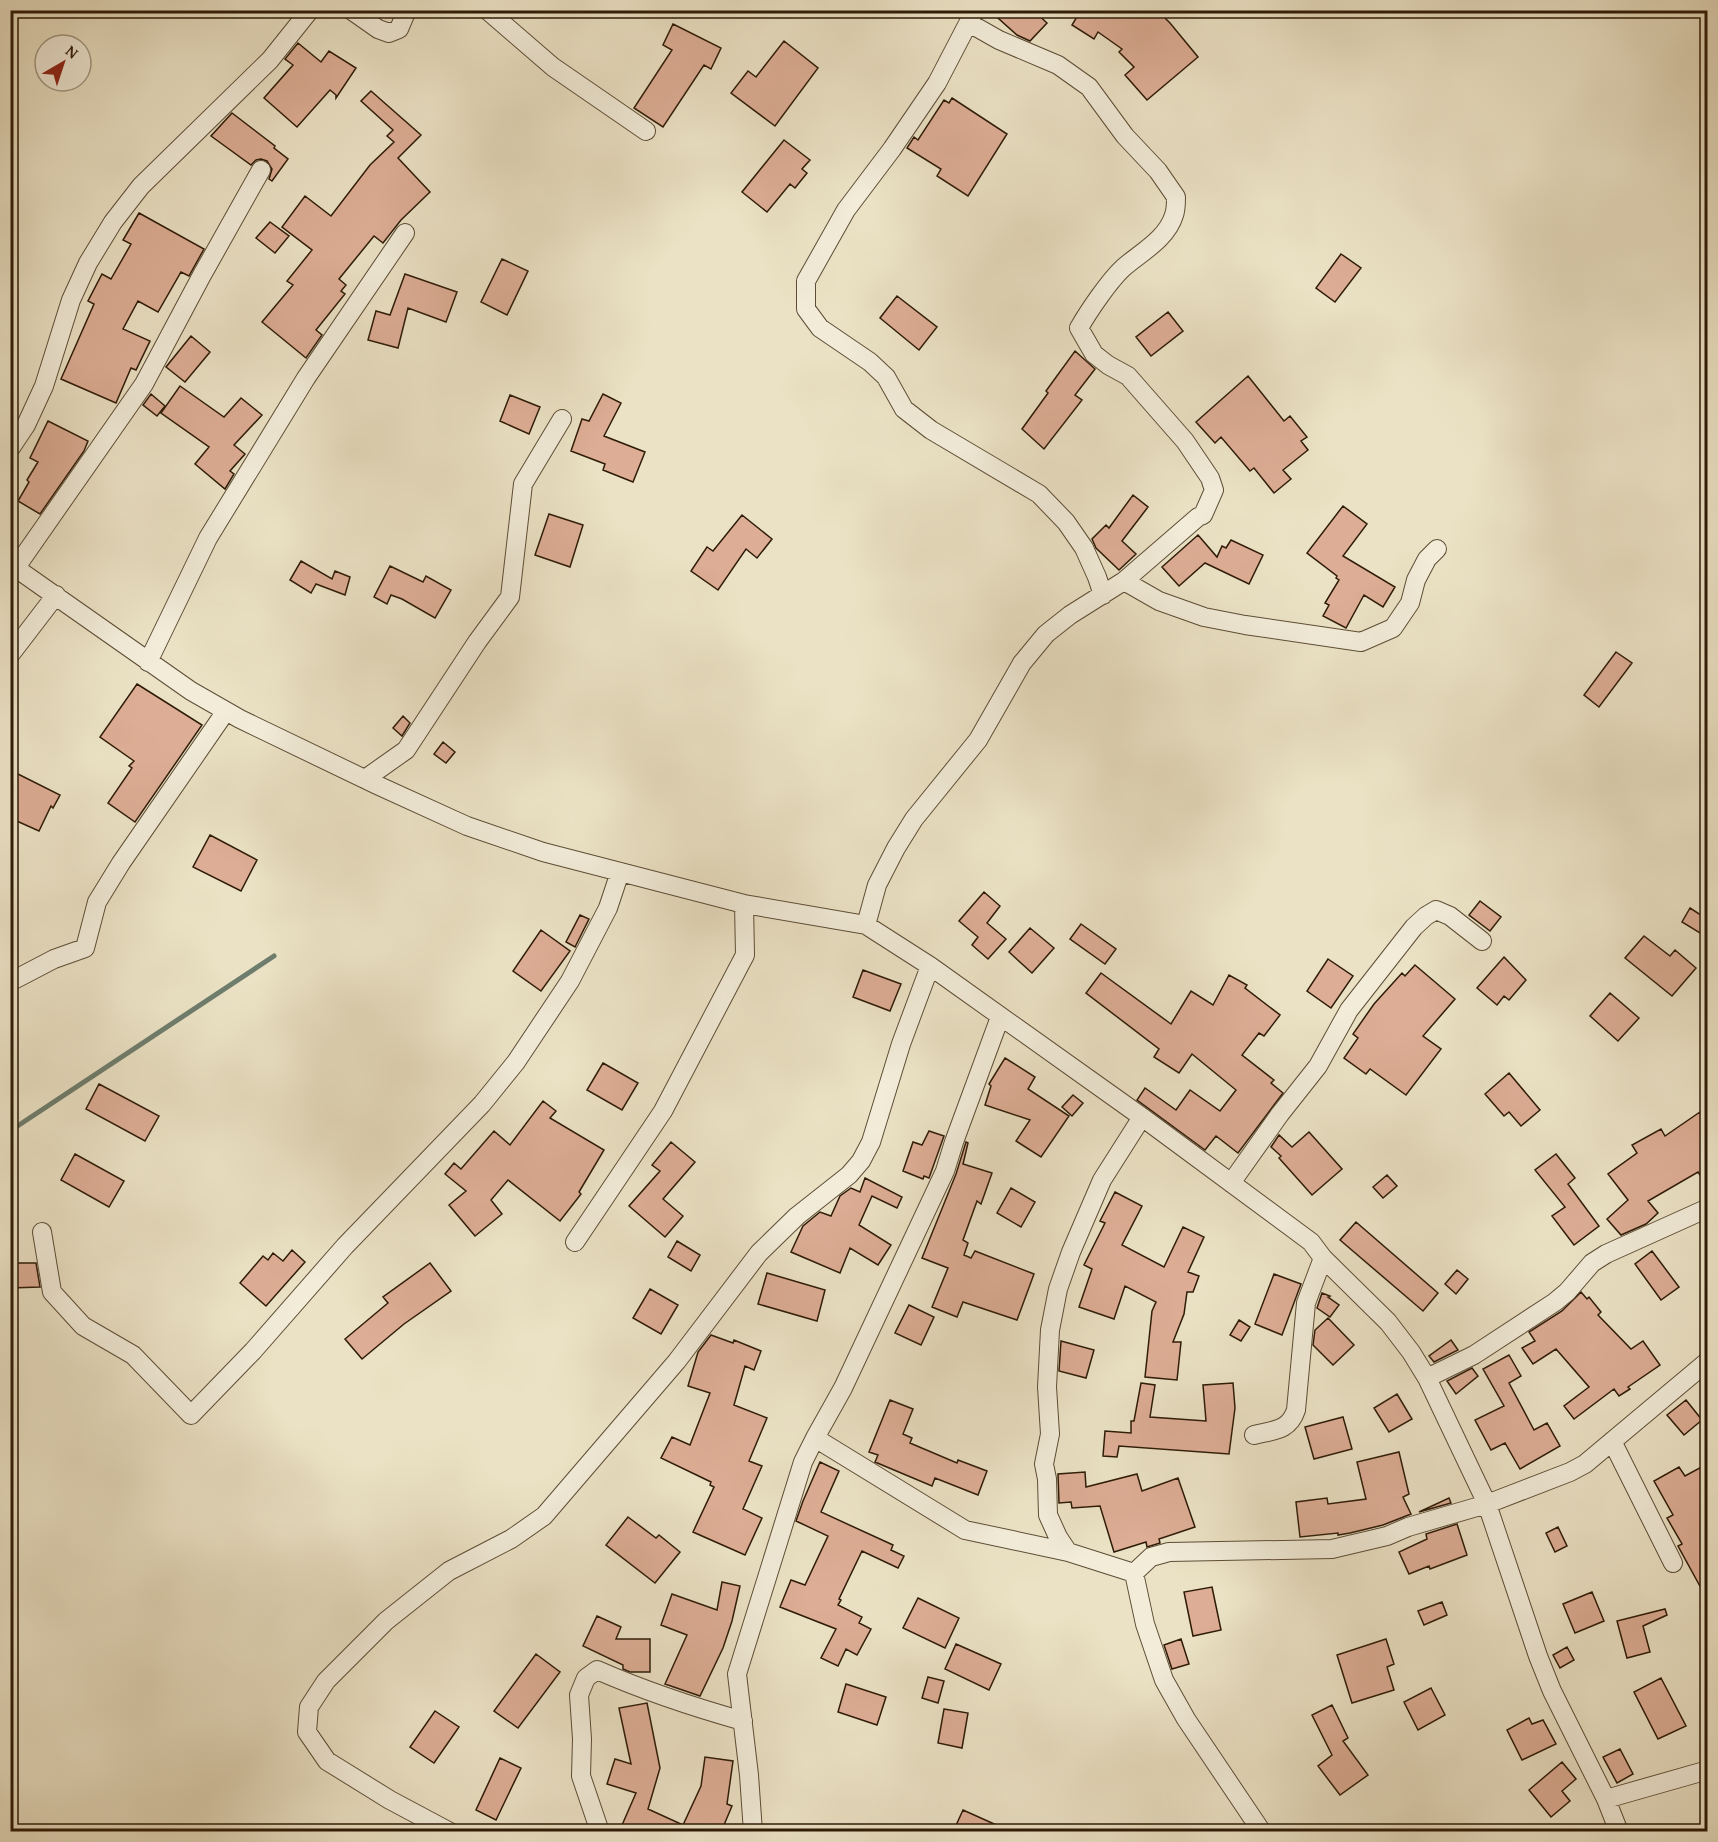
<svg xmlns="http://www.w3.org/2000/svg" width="1718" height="1842" viewBox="0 0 1718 1842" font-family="'Gentium Book Plus',serif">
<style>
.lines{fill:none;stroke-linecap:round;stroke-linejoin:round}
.stream{stroke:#6e7d6d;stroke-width:5}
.building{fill:#ddad95;stroke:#2e1b07;stroke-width:1.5}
.minor-casing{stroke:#5d4d36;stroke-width:20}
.minor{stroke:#f2ecd9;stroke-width:18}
</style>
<rect width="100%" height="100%" fill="#ebe2c5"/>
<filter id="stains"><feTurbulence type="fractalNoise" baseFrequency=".00333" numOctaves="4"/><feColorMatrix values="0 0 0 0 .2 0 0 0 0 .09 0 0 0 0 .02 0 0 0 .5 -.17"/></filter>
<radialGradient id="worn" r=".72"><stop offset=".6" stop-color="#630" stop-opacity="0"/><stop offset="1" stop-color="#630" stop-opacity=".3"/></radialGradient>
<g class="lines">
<path class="stream" d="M10,1131l264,-175"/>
</g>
<path class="building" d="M989,10h44l14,13 -17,18 -13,-6z
M1081,10h76l13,13 28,34 -51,43 -22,-25 9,-8 -15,-15 3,-3 -24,-17 -4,7 -22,-14z
M673,24l48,24 -10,21 -7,-4 -41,62 -29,-19 38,-58 -9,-5z
M784,41l34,27 -43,58 -44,-33 17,-22 8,6z
M298,43l23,19 8,-11 27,17 -20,30v-3l-6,-5 -33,37 -33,-29 29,-33 -8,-6z
M371,91l50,44 -23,23 32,34 -29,28 -18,23 -9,-7 -35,43 7,6 -5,6 4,3 -29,36 6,5 -16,23 -44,-36 31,-37 -6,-4 25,-31 -30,-23 23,-31 26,20 39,-51 24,-23 -7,-6 6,-6 -32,-29z
M952,98l55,36 -39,62 -31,-20 4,-7 -34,-21 7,-11 4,3 26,-40 5,3z
M232,113l43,33 -1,2 14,11 -16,22 -3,-2 3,-10 -5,-8 -6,-2 -5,1 -5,5 -40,-29z
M784,140l26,20 -8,9 5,4 -12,15 -5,-4 -23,28 -25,-20z
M139,213l65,36 -15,27 -8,-4 -23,40 -20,-11 -15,28 27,12 -14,29 -5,-2 -15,35 -55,-24 33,-75 -6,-3 14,-27 9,5 20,-35 -8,-4z
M270,222l19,14 -14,17 -19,-15z
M1341,254l20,14 -26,34 -19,-14z
M502,259l26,12 -21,44 -26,-13z
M405,274l52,18 -11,30 -38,-14 -10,40 -30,-8 8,-29 14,4z
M897,296l40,31 -18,23 -39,-32z
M1168,312l15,19 -32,25 -15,-19z
M191,336l19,16 -25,30 -19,-15z
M1075,351l20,18 -20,26 7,5 -38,49 -22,-20 26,-36 -2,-2z
M1248,376l36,45 6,-5 17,21 -6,4 7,9 -25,20 8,9 -17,14 -20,-25 -4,3 -29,-34 -6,6 -19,-21z
M180,386l44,31 17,-19 21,17 -28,30 11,9 -15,17 4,3 -9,15 -30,-25 14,-17 -48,-34z
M151,394l14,12 -8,10 -14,-11z
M603,394l18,9 -17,33 41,16 -12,30 -30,-12 2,-6 -34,-13 11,-32 7,2z
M510,395l30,12 -11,27 -29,-13z
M48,421l40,20 -4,10 -44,63 -22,-13 11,-19 -2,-2 11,-18 -8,-4z
M1133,495l15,12 -26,34 14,13 -17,16 -23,-22 -4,-9 14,-14 3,3z
M1343,506l24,18 -24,32 52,31 -12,20 -19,-12 -18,33 -23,-12 6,-11 -4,-2 14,-23 -3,-2 1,-2 -30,-23z
M549,514l34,11 -13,42 -35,-12z
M742,515l30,24 -15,19 -11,-9 -28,41 -27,-19 16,-24 6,4z
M1198,535l19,22 5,-11 4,2 5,-8 32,15 -14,29 -44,-21 -26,23 -17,-19z
M301,561l31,18 3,-8 15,6 -5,18 -29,-11 -5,9 -21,-13z
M390,566l33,16 3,-6 25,14 -16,28 -33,-19 -11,-4 -4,9 -13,-7z
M1616,652l16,11 -33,44 -15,-12z
M137,684l65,41 -67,97 -27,-19 24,-35 -3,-2 5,-5 -34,-24z
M403,716l7,7 -8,13 -9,-8z
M443,742l12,10 -9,11 -12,-9z
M10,770l50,25 -7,13 -2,-2 -12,25 -29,-13z
M210,835l47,25 -16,31 -48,-24z
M984,892l16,14 -13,17 19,16 -18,20 -16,-14 6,-8 -19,-16z
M1480,901l21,16 -11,14 -21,-16z
M1690,908l17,11 -7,14 -18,-11z
M580,915l9,4 -14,28 -9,-5z
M1081,924l35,25 -11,15 -35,-25z
M1030,928l24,20 -22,25 -23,-21z
M541,930l29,21 -29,40 -28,-20z
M1644,936l26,20 5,-6 21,18 -24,28 -47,-38z
M1504,957l22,23 -17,20 -5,-4 -7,9 -20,-17z
M1328,959l25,17 -22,32 -24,-17z
M1415,965l40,34 -32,37 18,13 -35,46 -36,-26 -4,5 -22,-16 14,-20 -5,-4 21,-30 28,-31 3,3z
M863,970l38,14 -11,27 -37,-14z
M1101,973l70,51 20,-33 22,14 16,-30 18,10 -2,3 35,27 -16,21 -5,-3 -17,22 32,25 -3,3 12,10 -45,60 -22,-17 -11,14 -68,-50 8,-12 31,22 14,-20 30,21 16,-21 -44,-36 -13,19 -25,-16 5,-8 -73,-56z
M1610,993l29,25 -21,23 -28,-25z
M1005,1058l30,19 -7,12 41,27 -28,41 -25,-16 14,-21 -45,-15 6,-19 -2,-2z
M603,1063l35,20 -16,27 -35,-20z
M1509,1073l31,37 -19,16 -12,-14 -5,4 -19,-22z
M99,1084l60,32 -14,25 -59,-32z
M1073,1095l10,8 -11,13 -10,-9z
M543,1101l13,10 -6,7 54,32 -25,42 2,2 -21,27 -52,-41 -17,20 11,14 -27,22 -26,-31 17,-14 -21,-17 9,-11 7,6 33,-38 16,14z
M1700,1112l7,11v62l-9,-13 -50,29 10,12 -12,11 -25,11 -14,-16 21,-19 -20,-26 29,-21 -5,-8 29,-16 4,7z
M929,1131l15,5 -15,42 -5,-2 -1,3 -20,-8 10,-29 9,3z
M1309,1132l33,37 -30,26 -33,-37 2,-2 -10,-9 8,-12 13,12z
M671,1142l24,20 -32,37 20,17 -18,21 -36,-31 31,-35 -8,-6z
M966,1142l2,1 -5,21 29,9 -11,31 -4,-3 -14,39 5,3 -4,12 7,3 4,-7 59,23 -17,46 -54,-18 -6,15 -25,-10 16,-39 -26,-10 34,-84z
M75,1154l49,27 -15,26 -48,-27z
M1556,1154l19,24 -7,6 31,42 -25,19 -22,-29 13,-9 -30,-37z
M1387,1175l10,11 -14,12 -10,-11z
M865,1178l37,19 -5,11 -25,-12 -13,29 32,20 -13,20 -28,-17 -10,25 -49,-21 12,-26 17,-14 11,4 9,-20 11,-8 9,4z
M1011,1188l24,14 -14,25 -24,-14z
M1115,1192l27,14 -20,39 42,22 19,-40 21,10 -16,35 11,4 -6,16h-6l-3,22 -11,28h8l-4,38 -32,-3 7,-66 4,-9 -31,-16 -11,33 -35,-12 13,-38 -8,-4 21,-42 -5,-2z
M1356,1222l82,71 -15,18 -83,-71z
M677,1241l23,14 -9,16 -23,-14z
M292,1250l13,12 -39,44 -26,-23 23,-27 5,4 5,-7 10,8z
M1652,1251l27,36 -18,13 -26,-36z
M10,1263h26l4,24 -30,1z
M430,1263l21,28 -47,33 -42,35 -17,-20 43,-36 -5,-6z
M1457,1270l11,9 -12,15 -11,-10z
M767,1273l58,17 -8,31 -59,-17z
M1274,1274l27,10 -19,51 -27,-11z
M650,1289l28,16 -17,29 -28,-16z
M1581,1292l6,7 2,-2 12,15 -3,3 33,34 12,-8 17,24 -32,22 2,2 -11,7 -5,-7 -40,30 -10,-13 25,-19 -33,-38 -23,15 -11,-16 13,-7 -6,-9 33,-21z
M1322,1293l8,3 -2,1 11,8 -9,12 -13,-9z
M909,1305l25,12 -13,28 -26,-12z
M1328,1318l26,27 -21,20 -20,-20 2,-15z
M1239,1320l11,7 -9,14 -11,-6z
M711,1335l22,8 1,-3 27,11 -7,19 -9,-4 -11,39 33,13 -18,43 13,5 -19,43 19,9 -17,37 -52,-23 21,-45 -4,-2 1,-3 -50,-24 11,-21 18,8 20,-52 -22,-7 10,-34z
M1451,1340l7,10 -24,12 -5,-6z
M1061,1341l33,9 -8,28 -27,-7z
M1509,1355l12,21 -12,7 25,47 13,-7 13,23 -40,23 -15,-26 -14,7 -16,-30 29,-14 -21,-37z
M1472,1368l6,8 -22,18 -9,-13z
M1141,1383l14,2 -5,32 56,4 -3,-36 30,-2 2,25 -6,46 -110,-8 -2,11 -14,-1 2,-25 26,2v-12h3z
M1397,1394l15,25 -23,13 -15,-24z
M890,1400l23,9 -10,25 9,4 -2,5 47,20 1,-3 29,11 -9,24 -43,-17 -3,8 -57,-24 3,-7 -9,-3z
M1686,1400l16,20 -18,15 -17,-20z
M1343,1417l9,32 -38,10 -9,-32z
M1399,1452l10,42 -6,3 8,17 -28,11 -33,8 -12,2v-2l-38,4 -4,-35 31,-4 1,6 38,-5 -9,-37z
M820,1462l19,9 -18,41 72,33 -2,5 13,6 -6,12 -36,-17 -23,48 2,1 -3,5 24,12 -3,6 12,6 -14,26 -11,-6 -8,17 -17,-8 15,-29 -56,-22 11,-27 14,5 23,-49 -32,-15 7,-20z
M1707,1464v135l-29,-53 4,-2 -15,-26 6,-3 -19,-34 25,-14 6,9z
M1085,1472l1,15 51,-13 5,17 36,-13 17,49 -36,12 1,4 -13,4 -1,-5 -32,10 -14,-46 -28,2 -1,-6 -12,1 -1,-29z
M1449,1498l2,5 -32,9z
M628,1517l28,21 3,-3 21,17 -25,31 -49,-38z
M1457,1524l10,31 -37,14 -1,-3 -20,8 -10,-22 28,-13 -1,-5z
M1558,1527l9,19 -12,6 -9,-19z
M722,1582l18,4 -8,35 -9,27 -23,48 -35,-12 22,-49 -26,-10 11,-31 45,16z
M1212,1587l9,43 -28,6 -9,-44z
M1592,1592l12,29 -29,12 -12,-29z
M918,1598l41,20 -14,30 -42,-20z
M1442,1602l5,13 -23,10 -6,-14z
M1665,1609l2,6 -24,11 7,26 -23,6 -10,-37z
M597,1616l24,11 -5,12h34v33h-20l-7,-3v-4l-40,-19z
M1181,1639l8,25 -17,5 -8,-24z
M1386,1639l8,25 -7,3 7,23 -42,13 -15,-48z
M956,1644l45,20 -12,26 -44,-21z
M1567,1647l7,13 -14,8 -7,-13z
M536,1654l24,18 -42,56 -24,-17z
M928,1677l16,4 -6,22 -16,-5z
M1661,1678l25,48 -28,13 -24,-47z
M846,1684l40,13 -9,28 -39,-13z
M1431,1688l14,27 -27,15 -14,-28z
M647,1703l13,65 -12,41 35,16 18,-39 4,-29 28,4 -6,43 5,2 -11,26h-102l17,-39 -29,-9 8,-25 16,5 -12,-56z
M1332,1705l16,33 -5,3 25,34 -28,20 -22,-29 14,-11 -20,-40z
M944,1709l24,4 -6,35 -24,-5z
M435,1711l24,16 -25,36 -24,-16z
M1529,1718l3,6 11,-4 13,24 -34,16 -15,-30z
M1620,1749l13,25 -16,9 -14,-26z
M500,1758l21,10 -25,52 -20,-10z
M1562,1762l14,17 -14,12 8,10 -19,16 -22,-27z
M963,1810l49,22h-59z"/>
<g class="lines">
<g class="minor-casing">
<path id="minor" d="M351,10l27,19 11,4 10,-4 8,-19
M487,10l66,57 93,64
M975,10l-38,73 -45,66 -46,61 -40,71v28l14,19 50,34 16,15 18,32 27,21 108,64 27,28 18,26 13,29 6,18
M10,449l16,-24 18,-39 27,-86 17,-37 25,-41 28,-36 129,-126 40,-50
M10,564l181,127 49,28 137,66 90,41 76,26 201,52 122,21 64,41 212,151 169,125 12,16 65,64 23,30 16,26 60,126 51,152 14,35 54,108 13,33
M14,567l5,-4 125,-179 58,-109 59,-105
M1124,581l35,20 45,16 41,8 116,17 32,-14 17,-25 6,-23 11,-21 10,-10
M10,655l46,-60
M148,662l60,-124 98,-160 99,-145
M365,779l41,-29 71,-108 33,-45 13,-113 39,-65
M866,925l11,-40 19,-37 18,-29 64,-79 44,-77 24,-29 24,-19 54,-34 74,-64 5,-2 11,-25 -4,-12 -25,-37 -57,-65 -20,-11 -14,-11 -15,-26c9,-16 30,-47 44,-60 17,-15 44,-29 51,-53 2,-5 2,-12 2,-18l-18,-26 -33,-35 -36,-49 -31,-22 -59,-25 -30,-17
M10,982l44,-23 31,-11 12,-46 24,-39 105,-152
M1231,1183l49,-69 38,-48 31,-56 65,-83 12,-11 10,-6 14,6 32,25
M42,1232l10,60 31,34 50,29 58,60 62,-64 92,-105 137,-142 34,-42 54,-81 38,-73 12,-36
M575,1242l88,-131 82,-156 -1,-51
M1427,1378l47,-23 81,-53 12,-10 25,-29 14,-9 102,-46
M1254,1435c20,-5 35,-4 42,-25l10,-107 17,-45
M815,1438l150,92 103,22
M1612,1441l61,122
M1134,1573l17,-16 18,-5 163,-3 55,-13 21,-9 79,-23 83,-32 15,-8 123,-103
M1134,1573l-66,-21 -10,-15 -10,-22 -1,-36 -3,-15 6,-30 -3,-47 3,-57 8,-41 13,-37 31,-72 40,-63
M1134,1573l11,51 19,56 22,39 76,113
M1606,1799l102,-29
M450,1832l-60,-32 -63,-39 -20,-29 2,-25 17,-26 60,-60 63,-50 62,-32 33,-23 133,-155 82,-108 38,-37 52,-41 12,-14 10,-19 30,-98 29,-78
M600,1832l-19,-56 1,-37 -3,-44 7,-17 11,-8c48,21 96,37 146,51
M753,1832l-4,-57 -12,-101 66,-212 12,-24 28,-50 102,-217 9,-29 46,-125"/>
</g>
<use href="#minor" class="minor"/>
</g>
<rect width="1718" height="1842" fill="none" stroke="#ebe2c5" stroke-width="36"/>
<rect x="12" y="12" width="1694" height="1818" fill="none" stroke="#2e1b07" stroke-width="3"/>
<rect x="18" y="18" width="1682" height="1806" fill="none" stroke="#2e1b07" stroke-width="1.5"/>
<g transform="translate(63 63) rotate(39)"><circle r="28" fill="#f2ecd9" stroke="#a49885" stroke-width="1.5"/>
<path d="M0-4.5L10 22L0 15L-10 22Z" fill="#8f2418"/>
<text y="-9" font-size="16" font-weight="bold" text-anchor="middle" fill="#2e1b07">N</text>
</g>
<rect width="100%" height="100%" filter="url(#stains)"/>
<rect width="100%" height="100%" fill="url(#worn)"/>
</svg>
